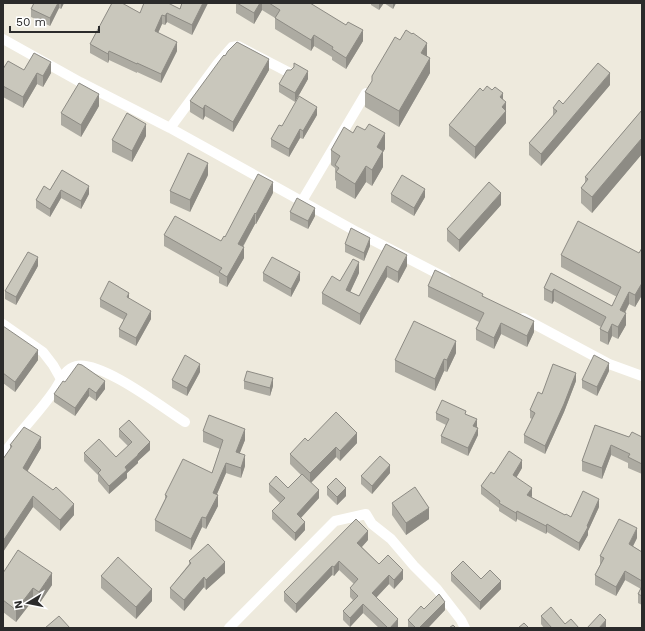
<svg xmlns="http://www.w3.org/2000/svg" width="645" height="631" viewBox="0 0 645 631" font-family="'Work Sans',sans-serif">
<style>
.lines{fill:none;stroke-linecap:round;stroke-linejoin:round}
.minor{stroke:#fff;stroke-width:10}
.wall{fill:#adaba2}
.shaded-wall{fill:#8d8b84}
.building{fill:#c9c7bc;stroke:#8d8b84}
</style>
<rect width="100%" height="100%" fill="#eeeadd"/>
<g class="lines">
<path class="minor" d="M3,39l77,43 90,46 187,104 89,46
M170,128l48,-65 14,-16 6,-1 50,26
M302,201l64,-108
M523,318l86,46 33,12
M3,324l40,28 10,13 8,14
M3,455c15,-22 36,-42 51,-64 6,-8 10,-22 22,-25 25,-6 87,42 109,56
M229,628l106,-107 31,-7 6,10 19,15 23,27 23,23 24,31 4,8"/>
</g>
<path class="wall" d="M34,3h30l-3,6 -2,-1 -9,18 -19,-9v-8z
M182,3h26l-16,32 -25,-13 -2,3 -3,-1 -4,9 19,18 -16,32 -24,-11v1l-28,-13 -1,3 -18,-10v-9l50,-31 40,-4z
M236,3h74l53,38 -17,28 -14,-9v-3l-18,-11 -3,5 -36,-22v-11l-13,-8 -8,14 -18,-11z
M371,3h13l-5,7 -8,-5z
M384,3h12l-3,6z
M225,56l44,14 -36,62 -28,-16 -2,4 -13,-8v-11z
M427,56l3,17 -31,54 -34,-20v-15z
M3,69l21,1 27,3 -8,14 -6,-3 -14,24 -20,-11z
M308,79l-13,23 -16,-10v-8z
M610,85l-69,81 -12,-11v-12l24,-27v-8z
M483,91l20,8 3,15v9l-31,36 -26,-23v-11z
M99,106l-18,31 -20,-12v-12z
M642,110v44l-50,59 -11,-10v-15l4,-5v-6z
M317,115l-14,24 -3,-1 -11,19 -18,-10v-8l11,-13z
M353,133l32,16 -2,3v15l-11,19 -6,-4 -11,17 -19,-11v-7l-1,-1v-12l-4,-3v-15z
M146,136l-14,26 -20,-10v-12z
M62,170l27,24 -8,15 -20,-11 -11,19 -14,-9v-8l14,-10z
M208,175l-18,37 -20,-9v-12z
M273,193l-17,31h-1l-12,23 1,11 -17,29 -8,-4v-6l-55,-31v-11l57,6z
M391,194l34,3 -11,19 -23,-14z
M501,205l-42,47 -12,-11v-12z
M290,212l25,4 -7,13 -18,-9z
M345,244l25,2 -6,15 -19,-9z
M386,244l21,22 -9,17 -11,-6 -27,48 -38,-21v-11l18,-12 19,-8 -9,19 9,4z
M642,248v47l-7,12 -6,-3 -4,9 1,12 -8,14 -6,-3 -4,9 -8,-4v-12l1,-2 -47,-26 -2,3 -8,-4v-12l7,-15 61,33 5,-9 -56,-30v-12l78,-2z
M38,266l-22,39 -11,-6v-8z
M263,273l37,7 -9,17 -28,-16z
M428,286l55,10 51,36 -7,15 -26,-13 -7,15 -18,-9v-11l3,-7 -51,-25z
M100,299h29l22,20 -15,27 -17,-9v-8l5,-9 -24,-13z
M3,326l35,34 -23,32 -12,-9z
M456,353l-9,19 -3,-1 -9,20 -40,-19v-12z
M609,371l-12,25 -15,-8v-8z
M200,372l-13,24 -15,-8v-8z
M244,381l29,5 -3,10 -26,-7z
M576,381l-12,31 -19,42 -21,-11v-8l8,-16 -2,-1v-8l12,-16z
M65,382l40,7 -9,12 -7,-5 -14,20 -21,-14v-8z
M436,413l30,1 11,12 1,9 -10,21 -27,-13v-7l5,-11 -10,-5z
M595,425l34,12h13v37l-14,-6v-5l-17,-8 -9,24 -20,-8v-10z
M119,429l31,21 -12,11v2l-11,10v5l-18,16 -11,-13v-6l-14,-14v-8l32,4 12,-11 -9,-9z
M203,431l42,9 -6,13 6,13 -4,12 -15,-5 -9,21 1,12 -12,23 -4,-2 -11,23 -36,-19v-11l10,-21v-4l47,-22 8,-24 -17,-7z
M308,441l49,2 -17,18 -4,-4 -25,25 8,16 -18,20 4,12 -10,11 -23,-22v-8l8,-8 -11,-11v-8l19,4 13,-13 -11,-11v-10z
M10,445l31,3 -14,23 47,44 -14,16 -27,-24 -30,45v-93l7,-10z
M522,468l-6,10 16,18 -1,2 34,17 6,2 28,-10 -11,24v4l-9,16 -32,-19 -1,2 -29,-15 -1,3 -17,-11v-3l-18,-14v-8z
M390,473l-18,21 -11,-10v-8z
M327,487l19,9 -9,9 -10,-10z
M392,503l37,16 -23,16 -14,-20z
M637,538l-4,8 9,6v63v-10l-4,-2v-9l3,-5 -16,-9 -9,16 -21,-11v-10l5,-10v-9z
M368,540l-6,7 17,17 24,15 -9,10 -5,-5 -13,14 22,30h-19l-16,-15 -13,14 -7,-7v-9l10,-11 -3,-3v-9l4,-4 -15,-14 -5,6 -2,-1 -36,38 -12,-12v-9z
M189,561l36,12 -19,17 -2,-3 -20,24 -14,-13v-10l19,-24z
M3,573l49,12 -13,19 -6,-4 -17,22 -13,-10z
M451,573l30,6 20,10 -21,21 -29,-29z
M101,576l51,25 -16,18 -35,-31z
M424,609l21,1 -17,18h-20v-8z
M541,616l24,8 14,4h-35l-3,-4z"/>
<path class="shaded-wall" d="M58,3h1v5l-9,18v-8z
M61,3h3l-3,6z
M203,3h5l-16,32v-10z
M260,3h2v7l-8,14v-11z
M379,3h5l-5,7z
M393,3h3l-3,6z
M167,13v9l-2,3v-9z
M162,15v9l-7,16v-9z
M363,30v11l-17,28v-11z
M314,35v11l-3,5v-11z
M177,42v9l-16,32v-9z
M427,43v15l-6,-5z
M109,51v9l-1,3v-9z
M430,58v15l-31,54v-16z
M269,59v11l-36,62v-10z
M51,62v11l-8,14v-11z
M308,71v8l-13,23v-9z
M37,73v11l-14,24v-11z
M610,73v12l-69,81v-12z
M503,93v12l-3,-8z
M99,94v12l-18,31v-12z
M506,102v21l-31,36v-12l27,-40z
M205,105v11l-2,4v-11z
M317,107v8l-14,24v-8z
M146,124v12l-14,26v-11z
M300,129v9l-11,19v-8z
M385,133v16l-2,3v15l-11,19v-16l5,-23z
M642,138v16l-50,59v-16z
M208,163v12l-18,37v-12z
M366,166v16l-11,17v-15z
M273,182v11l-17,31v-10z
M89,186v8l-8,15v-8z
M425,189v8l-11,19v-8z
M61,190v8l-11,19v-8z
M501,193v12l-42,47v-12z
M315,208v8l-7,13v-8z
M255,213v11l-17,31v-11z
M370,238v8l-6,15v-8z
M244,247v11l-17,29v-10z
M407,255v11l-9,17v-11z
M38,257v9l-22,39v-8z
M359,262v11l-13,28v-11z
M387,266v11l-27,48v-11z
M300,272v8l-9,17v-8z
M642,283v12l-7,12v-12z
M554,289v12l-2,3v-12z
M629,292v12l-9,18v-12z
M129,293v8l-2,-4z
M151,311v8l-15,27v-8z
M626,313v12l-8,14v-12z
M534,321v11l-7,15v-11z
M501,323v11l-7,15v-11z
M612,324v12l-4,9v-12z
M456,341v12l-9,19v-12z
M38,350v10l-23,32v-10z
M444,359v12l-9,20v-12z
M609,363v8l-12,25v-9z
M200,364v8l-13,24v-8z
M576,373v8l-12,31 -19,42v-8z
M273,378v8l-3,10v-8z
M105,381v8l-9,12v-8z
M89,388v8l-14,20v-8z
M477,419v7l-4,7v-7z
M478,428v7l-10,21v-8z
M245,429v11l-9,23v-11z
M357,433v10l-17,18v-10z
M41,437v11l-18,31v-11z
M150,442v8l-12,11v2l-11,10v5l-18,16v-8l16,-19z
M611,445v10l-9,24v-11z
M336,447v10l-26,27v-11z
M245,455v11l-4,12v-10z
M522,460v8l-9,15v-8z
M226,463v10l-13,30v-10z
M390,465v8l-18,21v-8z
M346,488v8l-9,9v-8z
M532,488v8l-5,8v-9z
M319,490v8l-22,24v-8z
M218,495v11l-12,23v-11z
M33,496v11l-30,45v-11z
M599,499v8l-11,24v4l-9,16v-8z
M74,504v11l-14,16v-11z
M429,508v11l-23,16v-12z
M517,511v8l-1,3v-9z
M202,517v10l-11,23v-11z
M305,522v8l-10,11v-8z
M547,524v8l-1,2v-8z
M637,528v10l-8,16v-10z
M368,531v9l-11,12v-9z
M339,561v9l-5,6v-9z
M225,562v11l-19,17v-10z
M332,566v9l-36,38v-9z
M403,570v9l-9,10v-9z
M625,571v9l-9,16v-9z
M52,573v12l-13,19v-12z
M389,575v9l-17,18v-9z
M204,577v10l-20,24v-11z
M501,581v8l-21,21v-8z
M33,588v12l-17,22v-12z
M152,589v12l-16,18v-12z
M445,602v8l-17,18h-9z
M363,604v9l-13,14v-9z
M398,619v9h-8z
M606,620v8h-7z"/>
<path class="building" d="M34,3h24l-8,15 -19,-9z
M112,3h10l18,10 4,-10h24l12,6 2,-6h21l-11,22 -25,-12 -2,3 -3,-1 -7,16 22,11 -16,32 -24,-11v1l-28,-13 -1,3 -18,-10z
M237,3h23l-6,10z
M269,3h41l36,22 2,-3 15,8 -17,28 -14,-9 1,-2 -19,-12 -3,5 -36,-22 5,-8z
M406,30l6,4 1,-1 14,10 -6,10 9,5 -31,53 -34,-19 7,-11v-5l23,-39 5,3z
M237,42l32,17 -36,63 -28,-17 -2,4 -13,-8 33,-45 1,-1 1,1 3,-5z
M34,53l17,9 -8,14 -6,-3 -14,24 -20,-11v-17l5,-8 16,9z
M294,63l14,8 -13,22 -16,-9 8,-14h4l3,-3z
M598,63l12,10 -69,81 -12,-11 28,-32 -4,-3 6,-8 4,4z
M79,83l20,11 -18,31 -20,-12z
M487,86l5,4 3,-3 8,6 -3,4 6,5 -4,5 4,4 -31,36 -26,-22 31,-37 3,3z
M299,96l18,11 -14,24 -3,-2 -11,20 -18,-10 8,-14 3,1z
M642,110v28l-50,59 -11,-9 7,-9 -3,-2z
M127,113l19,11 -14,27 -20,-11z
M369,124l16,9 -8,14 6,4 -11,19 -6,-4 -11,18 -19,-12 3,-4 -4,-3 5,-9 -9,-6 13,-23 9,6 4,-7 8,4z
M188,153l20,10 -18,37 -20,-9z
M62,170l27,16 -8,15 -20,-11 -11,19 -14,-9 8,-14 6,4z
M258,174l15,8 -17,32 -1,-1 -17,31 6,3 -17,30 -8,-5 3,-4 -58,-33 11,-19 46,25 3,-5 1,1z
M402,175l23,14 -11,19 -23,-14z
M489,182l12,11 -42,47 -12,-11z
M297,198l18,10 -7,13 -18,-9z
M578,221l61,32 3,-5v35l-7,12 -6,-3 -9,18 6,3 -8,14 -6,-3 -4,9 -8,-4 6,-12 -52,-28 -2,3 -8,-4 7,-15 61,33 9,-19 -60,-32z
M351,228l19,10 -6,15 -19,-9z
M386,244l21,11 -9,17 -11,-6 -27,48 -38,-21 10,-17 8,5 13,-22 6,3 -13,28 13,6z
M28,252l10,5 -22,40 -11,-6z
M272,257l28,15 -9,17 -28,-16z
M435,270l48,24 -1,2 52,25 -7,15 -26,-13 -7,15 -18,-9 8,-16 -56,-27z
M109,281l20,12 -2,4 24,14 -15,27 -17,-9 8,-15 -27,-15z
M414,321l42,20 -9,19 -3,-1 -9,20 -40,-19z
M3,326l35,24 -23,32 -12,-9z
M185,355l15,9 -13,24 -15,-8z
M594,355l15,8 -12,24 -15,-7z
M78,364l4,1 23,16 -9,12 -7,-5 -14,20 -21,-14 9,-13 2,1z
M553,364l23,9 -12,31 -19,42 -21,-11 11,-22 -5,-3 8,-18 4,2z
M247,371l26,7 -3,10 -26,-7z
M442,400l24,11 -1,3 12,5 -4,7 5,2 -10,20 -27,-12 8,-17 -13,-6z
M336,412l21,21 -17,18 -4,-4 -26,26 -20,-19 15,-16 3,3z
M209,415l36,14 -9,23 9,3 -4,13 -15,-5 -13,30 5,2 -12,23 -4,-1 -11,22 -36,-19 12,-24 -2,-1 18,-36 29,14 11,-33 -20,-9z
M129,420l21,22 -12,12v1l-13,12 2,3 -18,16 -11,-13 3,-3 -17,-17 15,-14 17,18 16,-15 -13,-13z
M595,425l34,12 3,-5 10,5v27l-14,-7 2,-3 -19,-9 -9,23 -20,-7z
M24,427l17,10 -18,31 30,22 3,-3 18,17 -14,16 -27,-24 -30,45v-82l9,-13 -2,-1z
M509,451l13,9 -9,15 19,13 -5,7 38,20 1,-1 5,3 12,-26 16,8 -12,27 1,1 -9,16 -32,-19 -1,2 -29,-15 -1,2 -17,-10 1,-2 -19,-15 10,-14 3,2z
M380,456l10,9 -18,21 -11,-10z
M302,474l17,16 -22,24 8,8 -10,11 -23,-22 13,-13 -16,-14 7,-8 12,12z
M336,478l10,10 -9,9 -10,-10z
M415,487l14,21 -23,15 -14,-20z
M356,519l12,12 -11,12 22,21 9,-9 15,15 -9,10 -5,-5 -17,18 26,26 -8,9h-2l-25,-24 -13,14 -7,-7 15,-15 -8,-8 8,-9 -19,-18 -5,6 -2,-1 -36,38 -12,-12z
M619,519l18,9 -8,16 13,8v29l-17,-10 -9,16 -21,-12 9,-17 -4,-2z
M208,544l17,18 -19,18 -2,-3 -20,23 -14,-12 21,-25 -2,-2z
M18,550l34,23 -13,19 -6,-4 -17,22 -13,-10v-27z
M118,557l34,32 -16,18 -35,-31z
M463,561l18,18 9,-9 11,11 -21,21 -29,-29z
M642,586v10l-4,-2z
M439,594l6,8 -26,26h-3l-8,-8 13,-14 3,3z
M551,607l14,17 6,-5 8,9h-27l-11,-12z
M600,614l6,6 -7,8h-12z
M59,616l11,12h-25z
M524,623l5,5h-11z
M453,625l3,3h-7z"/>
<rect width="645" height="631" fill="none" stroke="#2b2b2b" stroke-width="8"/>
<g transform="translate(28 603) rotate(260)" stroke="#ffffff" stroke-width="3" paint-order="stroke">
<path d="M0-3L7 15L0 10L-7 15Z" fill="#2b2b2b"/>
<text y="-6" font-size="11" font-weight="bold" text-anchor="middle" fill="#2b2b2b">N</text>
</g>
<path d="M10 26v6h89v-6" fill="none" stroke="#2b2b2b" stroke-width="2"/>
<text x="16" y="26" font-size="12" fill="#2b2b2b" stroke="#ffffff" stroke-width="3" paint-order="stroke">50 m</text>
</svg>
